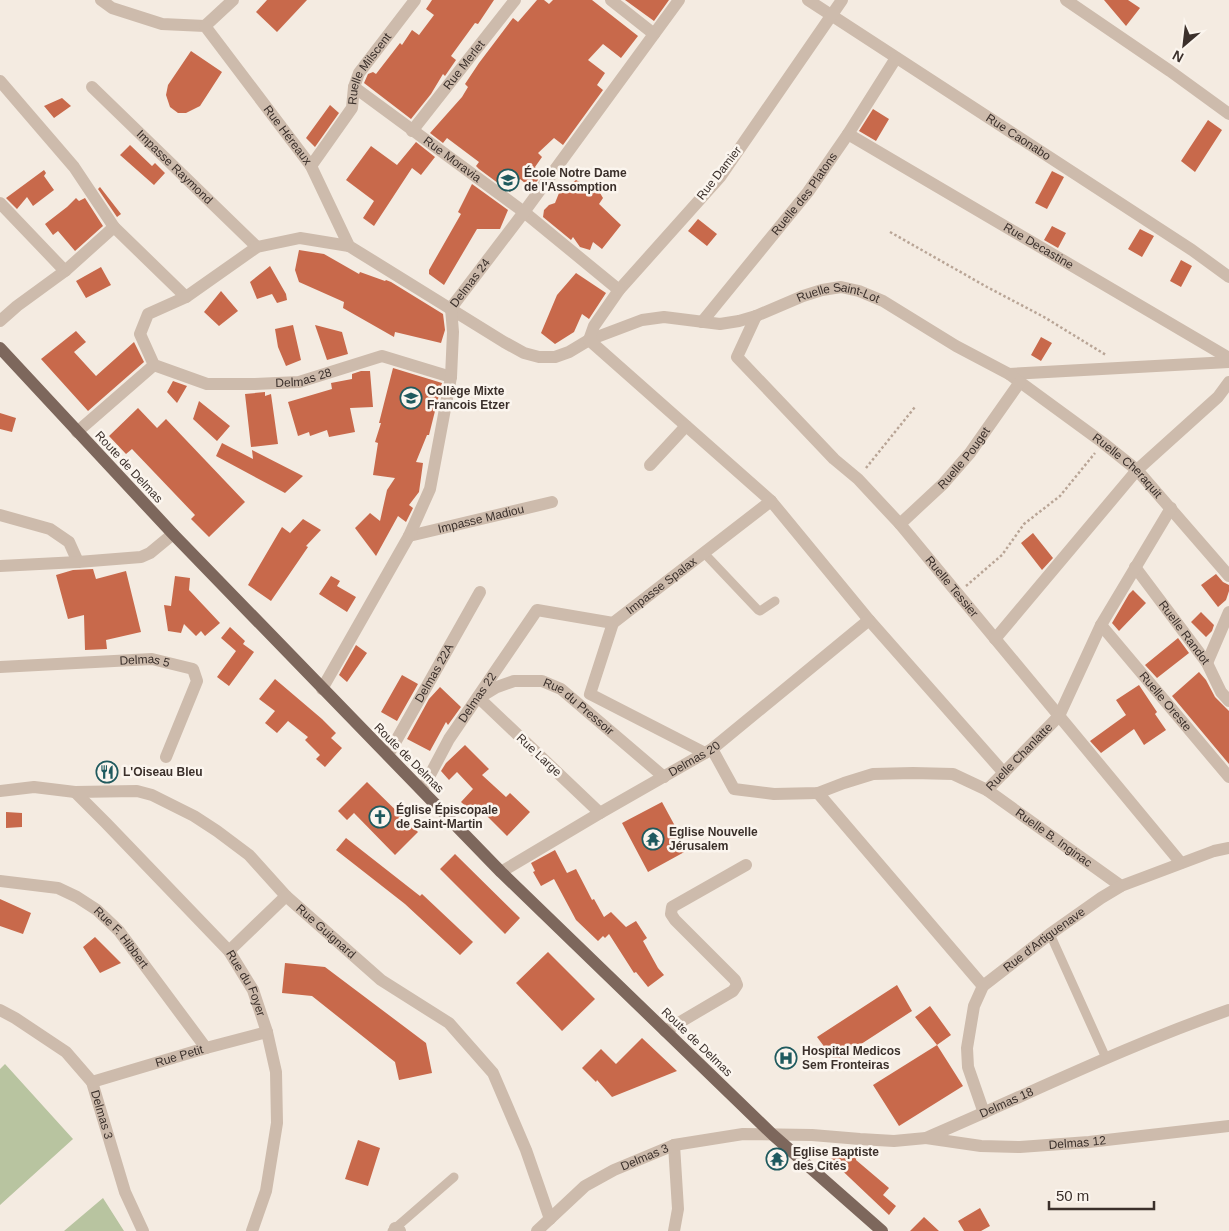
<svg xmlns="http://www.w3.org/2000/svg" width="1229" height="1231" viewBox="0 0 1229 1231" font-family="Arial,sans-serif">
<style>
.green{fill:#b8c4a0}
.building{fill:#c8694b}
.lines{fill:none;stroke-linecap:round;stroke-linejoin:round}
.path{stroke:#b9a596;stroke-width:2.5;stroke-dasharray:2.5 2.5;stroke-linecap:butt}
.service{stroke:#cdbbac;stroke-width:9}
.minor{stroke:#cdbbac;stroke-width:12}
.tertiary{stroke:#cdbbac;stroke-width:12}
.primary{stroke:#7d675c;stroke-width:12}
.labels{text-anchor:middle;stroke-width:5;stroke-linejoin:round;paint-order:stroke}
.street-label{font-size:12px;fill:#3b302b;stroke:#fbf5ee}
.poi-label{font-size:12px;font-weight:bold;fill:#3b302b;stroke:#fbf5ee;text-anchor:start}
</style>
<rect width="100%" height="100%" fill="#f4ebe1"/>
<path class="green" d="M5,1064l68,75 -73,66v-136z
M103,1198l21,33h-60z"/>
<path class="building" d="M267,0h40l-30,32 -21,-20z
M432,0h62l-16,24 -3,-1 -24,33 5,4 -11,16 -2,-2 -12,20 -20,25 -47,-36 4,-9 5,-2 3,2 24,-31 2,2 10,-15 7,5 15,-20 -8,-6z
M537,0h7l5,4 4,-4h39l46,36 -17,22 -18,-14 -15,16 17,13 -8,12 6,5 -40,55 -9,-7 -16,15 4,4 -7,10 2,2 -3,5 4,6 -7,8 -11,-9 -10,13 -31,-23 -3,-3 3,-4 -32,-24 -4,5 -13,-10 32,-36 6,-10 -3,-3 14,-21 34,-45 5,4z
M625,0h44l-15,21z
M1104,0h24l12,8 -14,18z
M191,51l31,21 -22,34 -14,7h-8l-8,-6 -4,-12 2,-10z
M62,98l9,8 -17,12 -10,-12z
M330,105l9,8 -24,34 -9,-9z
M873,109l16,10 -13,22 -17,-10z
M1208,120l14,10 -27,42 -14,-11z
M416,142l19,15 -14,18 -9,-7 -38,58 -11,-8 11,-17 -28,-21 25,-34 26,19z
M130,145l22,21 3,-3 10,10 -11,12 -34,-30z
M44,170l2,3 -2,3 10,14 -21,16 -6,-9 -10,12 -11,-11z
M1052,171l12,6 -17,32 -12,-6z
M576,180l24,13 3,5 -4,6 22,21 -19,24 -9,-7 -3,8 -10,-3 -7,-10 -2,3 -28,-23 1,-7 5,-5 6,-2 4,-10z
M472,184l36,26 -8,19h-23l-33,56 -15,-11v-4l32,-56 -3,-2z
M100,187l21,27 -4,3 -19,-28z
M76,198l3,3 6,-3 18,28 -28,25 -17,-20 -5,4 -8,-11 22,-17z
M698,219l19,15 -10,12 -19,-15z
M1052,226l14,7 -8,15 -14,-8z
M1140,229l14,7 -12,21 -14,-8z
M299,250l25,4 35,20 1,-2 25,9 1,-1 5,2 52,32 2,16 -4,13 -46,-11 -1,5 -51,-29 1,-6 -45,-20 -4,-12z
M1181,260l11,6 -11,21 -11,-6z
M270,266l16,28 1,6 -10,3 -5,-9 -15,5 -7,-17z
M101,267l10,18 -25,13 -10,-17z
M576,273l30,20 -17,26 -7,-5 -8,18 -19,12 -14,-11 16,-38z
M221,291l17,20 -19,15 -15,-14z
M293,325l8,35 -15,6 -8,-19 -3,-18z
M315,325l27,7 6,22 -21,6z
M76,331l10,11 -12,10 22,24 38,-34 10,20 -56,49 -47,-52z
M1041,337l11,6 -11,18 -10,-6z
M393,368l49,15 -13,52h-2l-11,27 7,1 -4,29 -10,13 4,3 -7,14 -8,-6 -22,40 -21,-28 15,-15 10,8 7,-31 8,-12 -22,-3 5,-32 -3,-1 6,-19h-2z
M361,371h9l3,36 -23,1 5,24 -26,5 -2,-7 -17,6 -1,-4 -11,4 -10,-34 44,-13 -1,-6 21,-4v-5z
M173,381l14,5 -10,17 -10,-11z
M265,392v4l6,-2 7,50 -27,3 -6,-53z
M199,401l31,25 -13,15 -24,-22z
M138,408l19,20 9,-9 79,83 -36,35 -18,-18 4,-4 -63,-66 -6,5 -17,-18z
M0,413l16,5 -4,14 -12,-3z
M222,443l31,16 -1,-9 51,26 -18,17 -69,-37z
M303,519l18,11 -15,16 2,1 -37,54 -23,-16 34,-58 8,6z
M1033,533l20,25 -11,12 -21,-27z
M93,569l3,10 30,-8 15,61 -35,8 1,9 -22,1 -1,-35 -16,4 -12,-44 17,-5z
M1216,574l7,8 6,3v6l-3,9 -8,7 -17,-22z
M175,576l15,2 -1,12 31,33 -15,13 -4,-5 -5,5 -12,-12 -3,9 -13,-2 -4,-26 7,1z
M331,576l9,5 -3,5 19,11 -9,15 -28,-18z
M1133,590l13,13 -27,28 -7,-8 17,-29z
M1201,612l13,13 -2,6 -6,6 -15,-15z
M230,627l15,14 -2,3 11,8 -25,34 -12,-9 19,-26 -15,-13z
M1178,638l11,15 -32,25 -12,-13z
M356,645l11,8 -20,29 -8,-7z
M1199,672l7,8 9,17 14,14v53l-57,-68z
M402,675l16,9 -21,37 -16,-9z
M275,679l47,40 14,14 -5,5 11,10 -17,19 -9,-8 4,-4 -15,-15 3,-3 -20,-16 -11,12 -12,-10 10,-12 -16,-12z
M1139,685l18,27 -2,2 11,16 -22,15 -10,-16 -33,24 -11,-12 36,-26 -10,-15z
M440,687l21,20 -13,18 -2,-3 -16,29 -23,-12 22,-40z
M465,745l24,24 -7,6 24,22 4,-4 20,19 -23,24 -32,-32 -5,6 -9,-8 12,-13 -16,-17 -8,8 -8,-9 5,-8z
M367,782l51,50 -23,23 -41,-42 -7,7 -9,-9z
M662,802l26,48 -40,22 -26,-49z
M6,812l16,1v14l-16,1z
M346,838l74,58 2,-2 51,48 -13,13 -55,-51 -69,-54z
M555,850l12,23 9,-4 16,31 2,-1 10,18 7,-5 15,15 10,-6 11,17 -4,3 15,27 6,7 -16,12 -12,-15 -2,1 -25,-39 -4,4 -2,-2 -5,5 -22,-21 -22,-41 -13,7 -8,-14 2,-1 -4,-8z
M455,854l65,64 -15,16 -65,-65z
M0,899l31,14 -8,21 -23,-8z
M95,937l26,26 -21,10 -17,-26z
M548,952l47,47 -33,32 -46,-48z
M285,963l40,4 101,76 6,30 -33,7 -4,-18 -83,-66 -30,-3z
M897,985l15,26 -77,50 -18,-24z
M930,1006l21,29 -14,10 -22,-28z
M642,1038l35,33 -65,26 -15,-17 -1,2 -14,-14 19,-19 15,15z
M937,1045l26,41 -64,40 -26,-41z
M358,1140l22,8 -12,38 -23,-7z
M837,1146l20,5 -1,9 33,28 -6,7 13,11 -7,9 -58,-55z
M980,1208l10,18 -9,5h-17l-6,-10z
M924,1217l15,14h-29z"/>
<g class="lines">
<path class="path" d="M890,232l97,55 57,30 62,38
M866,468l49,-61
M966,586l36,-31 22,-31 36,-28 35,-43"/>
<path class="service" d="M704,553l54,57 2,1 15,-10
M1050,934l56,124
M392,1231l62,-54"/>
<g class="minor">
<path id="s1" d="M101,0l11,8 50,16 43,2 106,140 38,80 155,96 20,11 15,4h16l14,-5 20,-12 53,-20 22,-3 56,7 19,-3 17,-5 47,-20 19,-6 19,-3 18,4 24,10 73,45 53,28 220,-12"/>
<path d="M611,0l43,34"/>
<path id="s2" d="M808,0l384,250 37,27"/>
<path d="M842,0l-122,177 -101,113 -25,36 -5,14 182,161 98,119 135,153"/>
<path d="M1066,0l104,71 59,43"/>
<path d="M205,26l28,-26"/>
<path d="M0,81l74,86 40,60 72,70"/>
<path id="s3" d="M92,87l165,160"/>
<path id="s4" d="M354,87l170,125 95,78"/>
<path id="s5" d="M412,131l103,-131"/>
<path id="s6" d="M848,134l381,224"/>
<path id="s7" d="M311,166l41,-58 2,-21 5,-14 56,-73"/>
<path d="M0,203l65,68"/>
<path id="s8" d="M349,246l-49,-8 -43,9 -71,50 -38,17 -8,20 14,31 53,19h48l44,-2 83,-26 69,21"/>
<path id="s9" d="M756,316l-19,41 97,102 24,20 42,45 281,339"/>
<path d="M0,321l17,-15 48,-35 49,-44"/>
<path id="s10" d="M702,322l106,-130 40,-58 48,-76"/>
<path id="s11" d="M1009,374l93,68 35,28 92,106"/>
<path d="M77,432l77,-67"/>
<path d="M650,465l36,-39"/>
<path d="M0,515l50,14 19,13 9,20"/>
<path id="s12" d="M900,524l43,-40 27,-31 50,-71"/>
<path id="s13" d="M409,536l143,-34"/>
<path d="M0,566l78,-4 63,-5 9,-4 23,-19"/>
<path id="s14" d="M1135,567l72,96 14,29 8,9"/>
<path d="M613,623l-23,71 115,59"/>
<path id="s15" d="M1101,625l128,152"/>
<path d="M995,639l142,-169 81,-73 11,-15"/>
<path d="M1207,663l22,-51"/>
<path id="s16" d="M0,667l152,-8 41,10 4,12 -31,76"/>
<path id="s17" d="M322,689l87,-153 21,-47 21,-112 2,-45 -2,-24 73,-96 155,-212"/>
<path id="s18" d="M712,749l22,40 40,5 44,-1 26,-10 29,-9 40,-1 40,1 34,16 72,-74 42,-91 70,-117"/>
<path id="s19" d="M388,755l92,-163"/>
<path id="s20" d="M422,790l27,-51 88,-129 76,13 158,-122"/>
<path id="s21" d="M987,790l134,96"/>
<path id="s22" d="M0,791l34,-4 41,5 62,-1 15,4 42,21 23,15 32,24 37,41 95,84 68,43 44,50 33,77 24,69"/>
<path id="s23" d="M75,792l31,31 123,128 24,39 14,42 9,40 1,51 -11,68 -14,40"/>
<path d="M818,793l165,193"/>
<path id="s24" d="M600,813l-121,-115 18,-11 17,-6h28l19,8 103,88"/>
<path id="s25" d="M501,872l99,-59 112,-64 157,-129"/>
<path id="s26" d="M0,881l58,7 19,9 20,13 22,21 87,117"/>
<path d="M229,951l57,-55"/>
<path id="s27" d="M0,1010l15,8 51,34 26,30 33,110 18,39"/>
<path d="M665,1031l68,-40 4,-6 -2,-5 -60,-60 -4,-6 1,-7 74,-42"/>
<path id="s28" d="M92,1082l114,-34 61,-16"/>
<path id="s29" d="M984,1113l-16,-46 -1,-19 7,-42 9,-20 67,-52 51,-36 20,-12 93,-35 15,-3"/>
<path id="s30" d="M926,1138l55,8 39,1 69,-5 140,-16"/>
<path d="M674,1145l4,64 -4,22"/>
<path d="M395,1228l5,3"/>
</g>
<path class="tertiary" id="s31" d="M537,1231l48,-45 29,-16 60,-25 69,-11 69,1 48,4 34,2 32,-3c101,-43 199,-92 303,-128"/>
<path class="primary" d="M0,348l173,186 328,338 272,263 109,96"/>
</g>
<defs>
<g id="school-ring" transform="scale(1.125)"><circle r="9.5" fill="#fbf5ee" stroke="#1f5a5e" stroke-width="1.5"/><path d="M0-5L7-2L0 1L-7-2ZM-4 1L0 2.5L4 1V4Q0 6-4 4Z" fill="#1f5a5e"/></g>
<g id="university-ring" transform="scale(1.125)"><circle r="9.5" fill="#fbf5ee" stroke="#1f5a5e" stroke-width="1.5"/><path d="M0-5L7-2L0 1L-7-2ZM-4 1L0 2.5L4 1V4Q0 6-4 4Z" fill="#1f5a5e"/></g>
<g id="restaurant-ring" transform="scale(1.125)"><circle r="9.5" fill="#fbf5ee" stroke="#1f5a5e" stroke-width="1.5"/><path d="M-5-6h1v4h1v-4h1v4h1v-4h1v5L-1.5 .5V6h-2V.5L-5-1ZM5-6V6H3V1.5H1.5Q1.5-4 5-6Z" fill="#1f5a5e"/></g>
<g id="church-ring" transform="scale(1.125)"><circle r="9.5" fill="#fbf5ee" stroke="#1f5a5e" stroke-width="1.5"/><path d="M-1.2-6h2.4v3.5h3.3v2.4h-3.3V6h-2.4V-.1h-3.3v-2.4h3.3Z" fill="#1f5a5e"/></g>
<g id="temple-ring" transform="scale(1.125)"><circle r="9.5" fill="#fbf5ee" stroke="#1f5a5e" stroke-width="1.5"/><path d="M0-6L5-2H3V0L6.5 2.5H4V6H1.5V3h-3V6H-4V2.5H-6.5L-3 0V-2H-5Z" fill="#1f5a5e"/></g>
<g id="hospital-ring" transform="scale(1.125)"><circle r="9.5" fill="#fbf5ee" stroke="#1f5a5e" stroke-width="1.5"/><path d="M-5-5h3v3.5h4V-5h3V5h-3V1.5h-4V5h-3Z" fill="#1f5a5e"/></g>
</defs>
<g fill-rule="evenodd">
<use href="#school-ring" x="508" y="180"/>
<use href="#university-ring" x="411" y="398"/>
<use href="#restaurant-ring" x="107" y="772"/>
<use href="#church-ring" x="380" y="817"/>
<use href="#temple-ring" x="653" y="839"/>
<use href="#hospital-ring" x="786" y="1058"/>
<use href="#temple-ring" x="777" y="1159"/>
</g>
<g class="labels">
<g class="street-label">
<text dy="4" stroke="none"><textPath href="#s5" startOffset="84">Rue Merlet</textPath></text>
<text dy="4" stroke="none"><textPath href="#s7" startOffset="115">Ruelle Milscent</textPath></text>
<text dy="4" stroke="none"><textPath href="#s1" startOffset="246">Rue Héreaux</textPath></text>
<text dy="4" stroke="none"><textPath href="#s2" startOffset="251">Rue Caonabo</textPath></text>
<text dy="4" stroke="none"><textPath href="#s4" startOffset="122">Rue Moravia</textPath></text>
<text dy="4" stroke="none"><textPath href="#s3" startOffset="115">Impasse Raymond</textPath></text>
<text transform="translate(719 173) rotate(-52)" y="4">Rue Damier</text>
<text dy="4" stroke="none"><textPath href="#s10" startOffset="164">Ruelle des Platons</textPath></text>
<text dy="4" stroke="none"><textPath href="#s6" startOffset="221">Rue Decastine</textPath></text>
<text dy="4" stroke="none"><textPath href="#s17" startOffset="442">Delmas 24</textPath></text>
<text dy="4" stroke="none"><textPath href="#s1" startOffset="908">Ruelle Saint-Lot</textPath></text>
<text dy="4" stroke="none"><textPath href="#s8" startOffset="431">Delmas 28</textPath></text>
<text dy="4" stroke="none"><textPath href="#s12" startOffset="92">Ruelle Pouget</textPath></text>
<text dy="4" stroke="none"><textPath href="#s11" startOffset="150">Ruelle Cheraquit</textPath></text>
<text transform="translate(129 467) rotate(47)" y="4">Route de Delmas</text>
<text dy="4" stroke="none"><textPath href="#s13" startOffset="74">Impasse Madiou</textPath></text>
<text dy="4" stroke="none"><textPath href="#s20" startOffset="352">Impasse Spalax</textPath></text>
<text dy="4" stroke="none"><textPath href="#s9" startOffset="360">Ruelle Tessier</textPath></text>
<text dy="4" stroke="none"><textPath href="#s14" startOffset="82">Ruelle Randot</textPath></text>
<text dy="4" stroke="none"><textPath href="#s16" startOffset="145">Delmas 5</textPath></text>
<text dy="4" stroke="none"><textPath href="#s19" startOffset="94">Delmas 22A</textPath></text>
<text dy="4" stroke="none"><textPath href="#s20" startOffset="108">Delmas 22</textPath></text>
<text dy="4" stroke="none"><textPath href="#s15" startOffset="100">Ruelle Oreste</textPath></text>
<text dy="4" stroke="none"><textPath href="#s24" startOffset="279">Rue du Pressoir</textPath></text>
<text transform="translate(539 755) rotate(43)" y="4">Rue Large</text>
<text dy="4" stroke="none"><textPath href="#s18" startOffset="352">Ruelle Chanlatte</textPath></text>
<text transform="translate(409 758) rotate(45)" y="4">Route de Delmas</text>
<text dy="4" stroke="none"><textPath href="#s25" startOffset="224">Delmas 20</textPath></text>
<text dy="4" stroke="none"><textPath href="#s21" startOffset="82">Ruelle B. Inginac</textPath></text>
<text dy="4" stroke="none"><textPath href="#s22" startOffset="376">Rue Guignard</textPath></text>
<text dy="4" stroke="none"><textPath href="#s26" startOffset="140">Rue F. Hibbert</textPath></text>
<text dy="4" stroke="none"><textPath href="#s29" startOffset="209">Rue d'Artiguenave</textPath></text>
<text dy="4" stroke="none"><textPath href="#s23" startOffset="258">Rue du Foyer</textPath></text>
<text transform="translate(697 1042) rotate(44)" y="4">Route de Delmas</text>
<text dy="4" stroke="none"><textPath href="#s28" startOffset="91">Rue Petit</textPath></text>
<text dy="4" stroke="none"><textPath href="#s31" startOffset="505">Delmas 18</textPath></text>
<text dy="4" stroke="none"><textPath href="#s27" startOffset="152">Delmas 3</textPath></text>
<text dy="4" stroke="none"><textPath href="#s30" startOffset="152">Delmas 12</textPath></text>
<text dy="4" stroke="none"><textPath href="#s31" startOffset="132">Delmas 3</textPath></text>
</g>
<g class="poi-label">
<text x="524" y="177">École Notre Dame<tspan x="524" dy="14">de l'Assomption</tspan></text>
<text x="427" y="395">Collège Mixte<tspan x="427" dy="14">Francois Etzer</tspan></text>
<text x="123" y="776">L'Oiseau Bleu</text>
<text x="396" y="814">Église Épiscopale<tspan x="396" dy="14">de Saint-Martin</tspan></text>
<text x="669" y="836">Eglise Nouvelle<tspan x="669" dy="14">Jérusalem</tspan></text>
<text x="802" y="1055">Hospital Medicos<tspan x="802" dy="14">Sem Fronteiras</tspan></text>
<text x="793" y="1156">Eglise Baptiste<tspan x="793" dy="14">des Cités</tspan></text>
</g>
</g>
<g transform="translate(1184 45) rotate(208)" stroke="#fbf5ee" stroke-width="4" paint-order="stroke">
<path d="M0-4L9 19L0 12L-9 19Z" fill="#3b302b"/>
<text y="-8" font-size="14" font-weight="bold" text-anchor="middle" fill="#3b302b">N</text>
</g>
<path d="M1049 1201v8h105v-8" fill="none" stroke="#3b302b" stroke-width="2.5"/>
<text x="1056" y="1201" font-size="15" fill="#3b302b" stroke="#fbf5ee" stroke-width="4" paint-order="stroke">50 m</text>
</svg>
